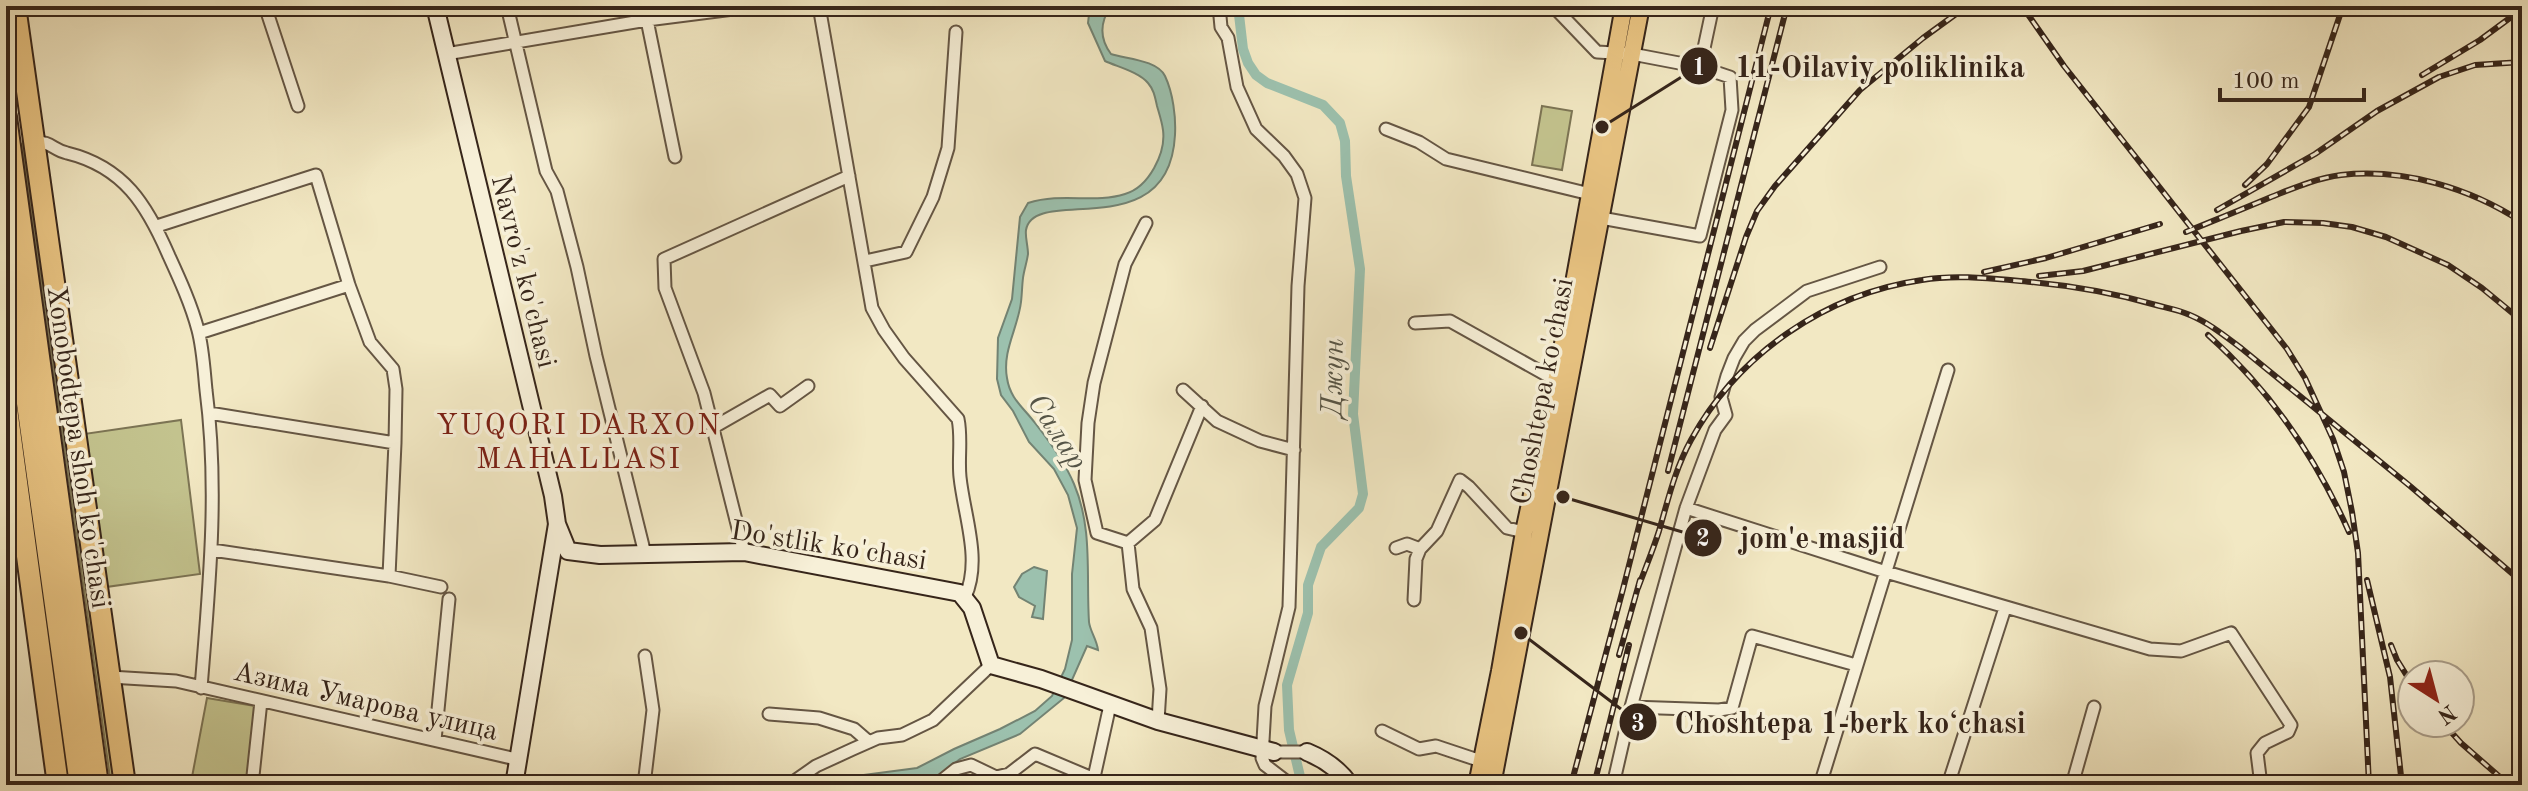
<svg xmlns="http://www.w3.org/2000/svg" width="2528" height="791" viewBox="0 0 2528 791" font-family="'Old Standard TT',serif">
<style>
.green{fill:#c3c38e;stroke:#7c7454;stroke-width:2}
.water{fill:#9cc1ae;stroke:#738373;stroke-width:2}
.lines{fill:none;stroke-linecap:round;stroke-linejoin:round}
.stream{stroke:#738373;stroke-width:3}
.canal{stroke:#9cc1ae;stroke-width:10}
.street-casing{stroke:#655644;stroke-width:15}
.secondary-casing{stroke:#36251a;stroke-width:20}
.primary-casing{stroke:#36251a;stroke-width:20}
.highway-casing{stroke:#36251a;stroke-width:24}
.street{stroke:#f7f0d8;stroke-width:11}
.secondary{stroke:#f7f0d8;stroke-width:16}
.primary{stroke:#e9c482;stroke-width:16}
.highway{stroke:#e9c482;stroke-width:20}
.rail-casing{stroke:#36251a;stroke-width:6}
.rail{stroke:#f7f0d8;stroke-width:3;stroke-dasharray:9;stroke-linecap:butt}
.labels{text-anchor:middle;stroke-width:7;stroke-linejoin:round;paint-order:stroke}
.street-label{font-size:28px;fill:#36251a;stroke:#f7f0d8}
.water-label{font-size:30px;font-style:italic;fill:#555446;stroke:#f7f0d8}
.neighbourhood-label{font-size:30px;letter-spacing:2px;fill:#7a1f14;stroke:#f7f0d8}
.leader{fill:none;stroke:#36251a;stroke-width:3}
.callout-dot{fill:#36251a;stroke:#f7f0d8;stroke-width:3}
.mark-label{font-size:24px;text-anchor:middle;font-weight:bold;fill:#fff}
.callout-label{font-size:30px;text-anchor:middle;font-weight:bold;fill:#36251a;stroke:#f7f0d8;stroke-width:7;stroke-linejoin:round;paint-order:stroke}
</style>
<rect width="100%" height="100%" fill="#f2e8c3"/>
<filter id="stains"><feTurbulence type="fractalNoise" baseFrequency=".0025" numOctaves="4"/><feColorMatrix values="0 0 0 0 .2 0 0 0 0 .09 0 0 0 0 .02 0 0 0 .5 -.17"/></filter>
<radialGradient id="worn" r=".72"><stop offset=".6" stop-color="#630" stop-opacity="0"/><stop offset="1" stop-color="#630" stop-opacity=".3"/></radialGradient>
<path class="green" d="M1542,106l30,5 -10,59 -30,-5z
M28,138l90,647h-7l-89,-641z
M6,320l65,465h-7l-58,-421z
M181,420l19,154 -94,13 -22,-153z
M207,698l48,8 -9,79h-111l57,-8z"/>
<path class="water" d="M1090,6h21c-11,16 -12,32 0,48 16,5 46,6 54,22 8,17 11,41 10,59 -6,113 -141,49 -149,95 -1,7 2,16 2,24 -1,8 -4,16 -5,24 -1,8 -1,16 -2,24 -3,26 -19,49 -14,76 3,21 17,30 28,45 15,19 30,39 39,61 19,44 12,92 15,138 1,9 8,18 9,28l-11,-4 -23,52 -44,36 -60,25 -21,16 -21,7 -98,3 10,-5 26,-4 61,-8 37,-19 46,-20 35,-18 17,-15 13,-27 7,-29v-66l5,-46 -9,-33 -14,-26 -25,-27 -16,-31 -12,-16 -4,-16 1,-41 14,-39 8,-82 8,-14c35,-11 66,1 97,-9 24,-7 41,-41 38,-64 -1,-8 -4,-17 -6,-24 -2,-9 -3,-16 -9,-23 -9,-11 -30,-16 -43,-22l-17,-38z
M1034,567l13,4 -4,48 -11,-2 3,-11 -16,-9 -5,-10 8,-13z"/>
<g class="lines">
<path class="stream" d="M444,6l2,8"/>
<path class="canal" d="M1238,6l5,43 5,14 8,12 11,8 56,22 17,18 5,18 1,35 14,93 -7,145 10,80 -4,14 -38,39 -13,38v28l-21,72 2,45 13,55"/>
<g class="street-casing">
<path id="street" d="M265,6l33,100
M507,6l39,165 11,20 20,76 19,89 49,198
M819,6l53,302 12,22 20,28 54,61c4,19 0,39 2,58 4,39 22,83 5,120
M1219,6l2,21 7,11 9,49 19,42 28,27 13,18 8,24 -7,88 -9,321 -24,99 -3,52 3,7 26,20
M1553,6l44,46 35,2 68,13 30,10 2,33 -32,126 -99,-18
M647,20l28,137
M446,54l201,-34 110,-14
M1700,67l13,-61
M1386,129l33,13 27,17 144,35
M34,142c17,-1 19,8 33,11 57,14 80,52 102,103 11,24 22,48 29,74 5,19 6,40 8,60 13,100 3,198 -5,298
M157,226l159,-51 33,110 21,57 23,27 3,20 -1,54 -6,133 -177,-26
M865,261l41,-9 27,-55 15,-49 8,-116
M1415,323l35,-2 100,56h7
M199,333l150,-48
M1183,390l34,31 43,20 34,9
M209,413l186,30
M714,427l56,-32 10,11 28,-20
M1686,508l200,64 264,77 31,2 50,-18 60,92 -3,7 -23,11 -8,10 4,32
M1128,543l-31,-10 -12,-53 3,-57 6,-40 31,-119 21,-41
M1128,543l5,46 18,39 9,61 -2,32
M1128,543l27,-23 47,-114
M1396,548l11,-4 13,5
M744,552l-40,-159 -39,-105 -1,-29 185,-83
M389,576l52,11
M1414,600l2,-41 4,-10 17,-18 23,-51 9,7 38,41 17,4
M110,677l66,4 344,79
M1631,707l88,3 13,-2 20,-72 104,29
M769,714l50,4 35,11 15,13
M1382,731l37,18 17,-3 45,15
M435,740l14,-141
M1274,752h33
M1093,782l17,-77
M252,785l9,-84
M644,785l9,-75 -8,-54
M789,785l27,-19 37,-17 25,-11 24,-3 31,-15 58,-55
M936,785l20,-16 15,-4 25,12 13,-3 26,-20 57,24
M1613,785l18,-78 55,-199 29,-78 11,-15 -5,-18 6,-21 7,-18 10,-17 11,-11 52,-39 73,-24
M1820,785l128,-415
M1948,785l57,-177
M2072,785l22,-78"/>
</g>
<g class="secondary-casing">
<path id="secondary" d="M435,6l118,490 4,28 -43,261
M557,524l11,27 32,4 144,-3 216,41 12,15 19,57 50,14 117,42 116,31
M1307,752c17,7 32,17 43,33"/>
</g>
<g class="primary-casing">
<path id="primary" d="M1477,785l23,-114 24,-139 33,-155 67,-371
M1492,785l149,-779"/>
</g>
<g class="highway-casing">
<path id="highway" d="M15,6l110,779
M6,117l92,668
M6,252l74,533
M6,401l52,384"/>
</g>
<use href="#street" class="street"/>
<use href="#secondary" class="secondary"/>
<use href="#primary" class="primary"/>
<use href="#highway" class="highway"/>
<g class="rail-casing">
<path id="rail" d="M2022,6l42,60 223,283 18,29 28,61 11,33 8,40 6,41 11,232
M2422,75l58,-35 42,-31
M2245,185l22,-21 42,-57 34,-101
M2217,210l98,-56 62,-43 62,-34 36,-12 47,-3
M2186,232c29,-12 57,-23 85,-35 23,-9 46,-19 70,-22 63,-7 129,13 181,47
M1984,272l62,-14 114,-34
M2039,276l44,-5 158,-40 43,-9 39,1 29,4 34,10 62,28 34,23 40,33
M2208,335c61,54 108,123 141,197
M1710,348l36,-111 11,-26 18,-25 85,-96 63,-52 44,-32
M1668,471l119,-465
M2367,580l23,97 12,108
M1638,588c7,-19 15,-38 21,-57 9,-31 16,-62 32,-91 47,-86 134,-146 231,-160 35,-6 73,-1 109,2 42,4 83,11 125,23 11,3 23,5 34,10 19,8 35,21 51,33l169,138 112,96
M2391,645l6,15 15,24
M1619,655l21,-75
M2443,723l18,20 48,42
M1571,785l52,-196 148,-583
M1594,785l35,-140"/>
</g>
<use href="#rail" class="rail"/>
</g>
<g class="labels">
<g class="street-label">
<text transform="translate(525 271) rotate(76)" y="10">Navro'z ko'chasi</text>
<text transform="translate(1541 391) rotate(-79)" y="10">Choshtepa ko'chasi</text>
<text transform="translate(80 447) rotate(82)" y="10">Xonobodtepa shoh ko'chasi</text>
<text transform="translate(829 544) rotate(9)" y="10">Do'stlik ko'chasi</text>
<text transform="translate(366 700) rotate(13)" y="10">Азима Умарова улица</text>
</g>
<g class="water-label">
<text transform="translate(1332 378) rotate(-89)" y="10">Джун</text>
<text transform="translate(1058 431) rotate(57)" y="10">Салар</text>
</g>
<g class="neighbourhood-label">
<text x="579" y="434">YUQORI DARXON<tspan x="579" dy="34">MAHALLASI</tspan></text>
</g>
</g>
<path class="leader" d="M1602 127L1699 66M1563 497L1703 538M1521 633L1638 722"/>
<g class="callout-dot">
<circle cx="1602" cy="127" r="8"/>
<circle cx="1563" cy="497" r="8"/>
<circle cx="1521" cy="633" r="8"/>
<circle cx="1699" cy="66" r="20"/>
<circle cx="1703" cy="538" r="20"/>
<circle cx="1638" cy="722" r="20"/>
</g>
<g class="mark-label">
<text x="1699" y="75">1</text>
<text x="1703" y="546">2</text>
<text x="1638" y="731">3</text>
</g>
<g class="callout-label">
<text x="1880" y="77">11-Oilaviy poliklinika</text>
<text x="1822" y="548">jom'e masjid</text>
<text x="1850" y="733">Choshtepa 1-berk koʻchasi</text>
</g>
<rect width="2528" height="791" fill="none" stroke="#f2e8c3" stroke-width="32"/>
<rect x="8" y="8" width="2512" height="775" fill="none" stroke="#36251a" stroke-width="4"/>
<rect x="16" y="16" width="2496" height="759" fill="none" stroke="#36251a" stroke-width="2"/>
<g transform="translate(2436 699) rotate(144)"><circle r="38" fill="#f7f0d8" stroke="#aa9f8c" stroke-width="2"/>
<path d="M0-6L14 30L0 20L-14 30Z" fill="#8f2418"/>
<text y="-12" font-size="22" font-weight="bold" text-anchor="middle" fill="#36251a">N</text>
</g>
<path d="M2220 88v12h144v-12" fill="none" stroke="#36251a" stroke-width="4"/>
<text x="2232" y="88" font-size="24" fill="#36251a" stroke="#f7f0d8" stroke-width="6" paint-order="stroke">100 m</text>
<rect width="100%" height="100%" filter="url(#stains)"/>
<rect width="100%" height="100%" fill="url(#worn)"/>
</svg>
